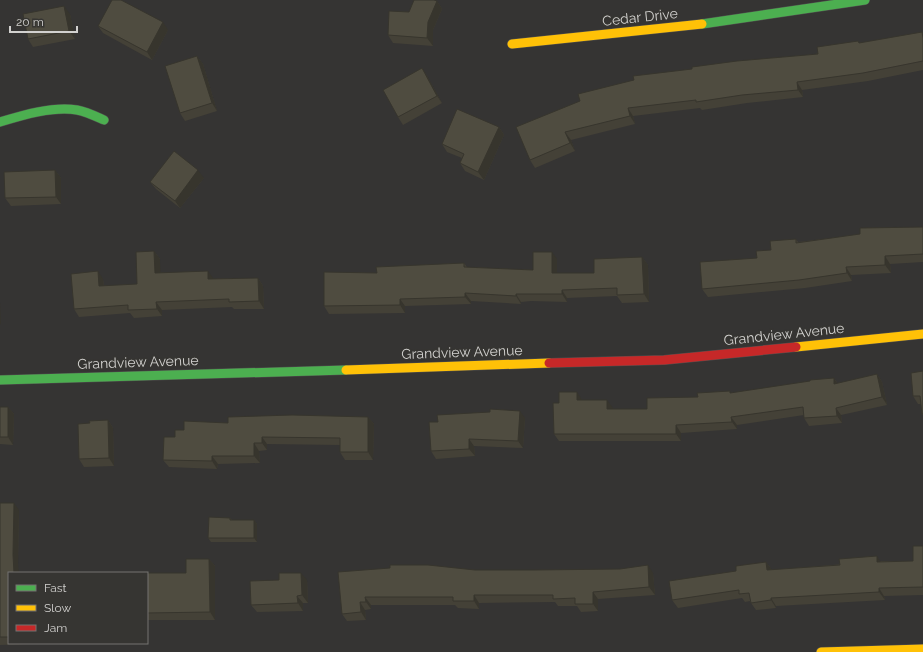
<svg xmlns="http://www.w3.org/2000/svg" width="923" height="652" viewBox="0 0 923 652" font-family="Raleway,sans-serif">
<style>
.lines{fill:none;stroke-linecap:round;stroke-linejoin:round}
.fast-casing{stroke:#51504f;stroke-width:10}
.slow-casing{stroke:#51504f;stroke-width:10}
.jam-casing{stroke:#51504f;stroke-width:10}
.fast{stroke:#4caf50;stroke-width:9}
.slow{stroke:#ffc107;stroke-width:9}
.jam{stroke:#c62828;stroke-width:9}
.wall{fill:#444137}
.shaded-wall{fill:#37352d}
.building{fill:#4f4c40;stroke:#37352d}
.labels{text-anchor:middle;stroke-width:3.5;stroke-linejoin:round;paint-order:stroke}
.street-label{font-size:14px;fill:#d2d1cf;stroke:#363532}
</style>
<rect width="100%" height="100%" fill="#353433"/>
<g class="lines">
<g class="fast-casing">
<path id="fast" d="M702,24l163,-24
M0,122c23,-7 53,-16 77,-12 10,2 18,6 27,10
M0,380l346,-10"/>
</g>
<g class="slow-casing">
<path id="slow" d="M512,44l190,-20
M796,347l127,-13
M346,370l203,-7
M821,652l102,-3"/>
</g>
<g class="jam-casing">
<path id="jam" d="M549,363l115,-3 132,-13"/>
</g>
<use href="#fast" class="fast"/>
<use href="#slow" class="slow"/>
<use href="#jam" class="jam"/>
</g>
<path class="wall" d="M437,1l5,8 -9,21v16l-40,-3 -5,-8 21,-23z
M70,14l5,25 -42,8 -5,-8z
M98,26l70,4 -16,30 -49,-27z
M923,33v37l-55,11 -66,9 1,7 -56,6 -45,7 -2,-2 -67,8 2,8 -64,16 4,11 -40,17 -5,-8 -14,-33 344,-84z
M197,56l6,8 14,47 -32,10 -5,-8z
M422,68l5,8 15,27 -39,22 -5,-8z
M499,127l5,8 -20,45 -19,-9 -5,-8 2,-5 -15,-6 -5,-8z
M55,170l6,8v26l-50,2 -6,-8z
M204,178l-24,30 -24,-19 -6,-7z
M923,227v35l-33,2 1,9 -40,2 1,6 -47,7 -97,9 -6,-8 69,-39 25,-11 2,3z
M154,251l6,8v14l53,5v1l45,-1 5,8 1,23h-30l-2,-2 -70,3v6l-28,2 -4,-5 -51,4 -5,-8 29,-30 1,7 33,-2z
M642,257l6,8 1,37 -27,1 -5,-7 -50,2v4l-36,-1 -10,1v2l-50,-3v3l-66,2v7l-76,1 -5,-8 53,-33 87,-10 3,4 66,3 24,-11v14h37z
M923,371v44l-1,-1 -1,-10h-3l-5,-8z
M877,374l5,8 5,23 -46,10 1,8 -33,3 -5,-8v-3l-67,10v4l-56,4v8h-122l-5,-7 5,-31 23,-3 31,8v1h34l51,-12 33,-4 103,-15 4,6z
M0,407h8l6,7 -1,31 -13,-1z
M368,417l6,7 -1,36h-28l-5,-8v-7l-73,-1v6l-8,1 1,12 -42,1 -1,5 -48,-2 -6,-7 12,-23 9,-7 44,-7z
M525,418l-2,30 -49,-2 1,10 -39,3 -5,-8z
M108,420l5,8 1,38 -30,1 -5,-8z
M0,503l19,7 -1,53 -9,10v70h19v1l-28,1z
M230,518l2,2h22l3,4v18h-46l-3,-4z
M923,546v49l-39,1 1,4 -109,6v2l-20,2 -5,-7 -1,-2 -5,1 -3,-4 -64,10 -6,-8 64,-29 30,-9 6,8 108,-9h33z
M209,559l6,7v54h-68v-47h39z
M475,570l178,3 2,22 -57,4v12l-17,1 -4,-6h-19l-3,-4 -76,1v6l-21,-1 -3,-3h-84v4l-6,1 1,10 -19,1 -5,-7 -4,-42z
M307,580l1,23h-5v8l-46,1 -6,-7z"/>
<path class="shaded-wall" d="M437,1l5,8 -9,21v16l-6,-8 1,-16z
M64,6l6,8 5,25 -6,-8z
M163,22l5,8 -16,30 -5,-8z
M197,56l6,8 14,47 -5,-8z
M422,68l5,8 15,27 -5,-7z
M797,82l5,8 1,7 -5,-7z
M628,108l5,8 2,8 -5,-8z
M499,127l5,8 -20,45 -6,-8z
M565,132l6,8 4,11 -5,-8z
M55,170l6,8v26l-5,-7z
M198,170l6,8 -24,30 -5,-7z
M154,251l6,8 1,22 -6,-8z
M552,252l5,7v21l-5,-7z
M885,256l5,8 1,9 -6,-8z
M642,257l6,8 1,37 -5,-8z
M846,267l5,8 1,6 -5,-8z
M98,271l5,8 2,15 -6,-8z
M208,271l5,7 1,9 -6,-8z
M258,278l5,8 1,23 -5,-8z
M562,290l5,8v4l-5,-8z
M465,293l6,8v3l-6,-7z
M516,294l5,8v2l-5,-8z
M400,299l5,7v7l-5,-8z
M0,302l1,23 -1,-2z
M156,302l6,8v6l-5,-7z
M877,374l5,8 5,23 -5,-8z
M834,378l5,8 -5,-2z
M577,392l5,8v8l-5,-8z
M607,400l6,8v9l-6,-8z
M8,407l6,7 -1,31 -5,-8z
M836,408l5,7 1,8 -5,-7z
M520,411l5,7 -2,30 -5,-7z
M368,417l6,7 -1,36 -5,-8z
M731,417l6,8v4l-5,-7z
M108,420l5,8 1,38 -5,-8z
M676,425l5,8v8l-5,-7z
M262,437l5,7v6l-5,-7z
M469,439l5,7 1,10 -6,-7z
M254,443l5,8 1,12 -6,-7z
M212,456l6,8 -1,5 -5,-8z
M14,503l5,7 -1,53 1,10h-5l-1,-18z
M254,520l3,4v18l-3,-4z
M877,556l5,8 -5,-2z
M209,559l6,7v54l-5,-8z
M766,562l6,8h-5z
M648,565l5,8 2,22 -6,-8z
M301,573l6,7 1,23 -6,-8z
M879,588l5,8 1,4 -6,-8z
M593,592l5,7v12l-5,-7z
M474,595l5,8v6l-5,-8z
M297,596l6,7v8l-5,-8z
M365,597l6,8v4l-5,-7z
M771,598l5,8v2l-5,-8z
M360,602l5,8 1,10 -5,-8z"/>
<path class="building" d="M112,0h9l42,22 -16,30 -49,-26z
M414,0h20l3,1 -9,21 -1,16 -39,-3 1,-24 20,1z
M64,6l5,25 -41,8 -5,-25z
M922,32l1,6v23l-60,12 -66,9 1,8 -56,5 -46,7v-2l-68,8 2,8 -65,16 5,11 -40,17 -14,-33 64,-26 -2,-7 56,-14 -1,-4 59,-7v-2l45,-6 81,-7 -1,-7 41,-6 1,2z
M197,56l15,47 -32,10 -15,-47z
M422,68l15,28 -39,21 -15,-27z
M457,109l42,18 -21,45 -18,-9 4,-9 -22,-10z
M174,151l24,19 -23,31 -25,-19z
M55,170l1,27 -51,1 -1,-26z
M923,227v27l-38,2v9l-39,2 1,6 -48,7 -97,9 -2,-27 57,-4 -1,-7 15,-1 -1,-9 26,-2v4l64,-9v-6z
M154,251l1,22 53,-2v8l50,-1 1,23 -30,1v-3l-73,3 1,7 -29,1v-5l-54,4 -3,-35 27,-3 1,15 38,-2 -1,-32z
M533,252h19v21h42v-14l48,-2 2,37 -27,1v-7l-55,2v4h-46v2l-51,-3v4l-65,2v6l-76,1v-34l53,1 -1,-6 88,-4v4l69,3z
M923,371v43h-1l-2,-18h-7l-2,-23z
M877,374l5,23 -46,11 1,8 -33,2 -1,-11 -72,10 1,5 -56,3v9h-122l-1,-31h6v-11h18v8h30v9h40v-11l51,-1 -1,-4 33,-2v2l80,-12v-1l24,-2v6z
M0,407h8v30h-8z
M490,409l30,2 -2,30 -49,-2v10l-38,2 -2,-29h9l-1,-7 53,-3z
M292,415l76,2v35h-28v-14l-78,-1v6h-8v13h-42v5l-49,-1 1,-23h11v-7h9v-9l44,2v-6z
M108,420l1,38 -30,1 -1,-35 12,-1 -1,-2z
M0,503h14l-1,52 1,18h-5v64h-9z
M209,517l21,1v2h24v18h-46z
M913,546h10v41l-44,1v4l-108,6v2l-20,3 -2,-10 -10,1v-4l-67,10 -3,-19 67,-10v-5l30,-4 1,8 73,-5 -1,-6 38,-3v6l36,-1z
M186,559h23l1,53 -63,1v-40h39z
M390,565h38l47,5h60l85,-1 28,-4 1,22 -56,5v12h-18v-6l-22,1v-4h-79v6h-21v-4h-88l1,5h-6l1,10 -19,2 -4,-42 52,-4z
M279,573h22l1,22 -5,1 1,7 -47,2 -1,-24 29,-1z"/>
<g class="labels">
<g class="street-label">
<text transform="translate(640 17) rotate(-6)" y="5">Cedar Drive</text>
<text transform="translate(784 334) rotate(-6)" y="5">Grandview Avenue</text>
<text transform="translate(462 352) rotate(-2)" y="5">Grandview Avenue</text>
<text transform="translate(138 362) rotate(-2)" y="5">Grandview Avenue</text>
</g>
</g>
<rect x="8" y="572" width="140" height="72" fill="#363532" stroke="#747371"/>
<rect x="16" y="585" width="20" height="6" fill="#4caf50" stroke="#747371"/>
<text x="44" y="592" font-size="12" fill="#d2d1cf">Fast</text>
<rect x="16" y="605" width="20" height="6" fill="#ffc107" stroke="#747371"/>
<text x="44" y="612" font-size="12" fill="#d2d1cf">Slow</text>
<rect x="16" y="625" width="20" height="6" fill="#c62828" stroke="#747371"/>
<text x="44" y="632" font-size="12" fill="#d2d1cf">Jam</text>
<path d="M10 26v6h67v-6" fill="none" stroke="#d2d1cf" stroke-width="2"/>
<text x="16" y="26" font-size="12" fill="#d2d1cf" stroke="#363532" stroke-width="3" paint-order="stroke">20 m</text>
</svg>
